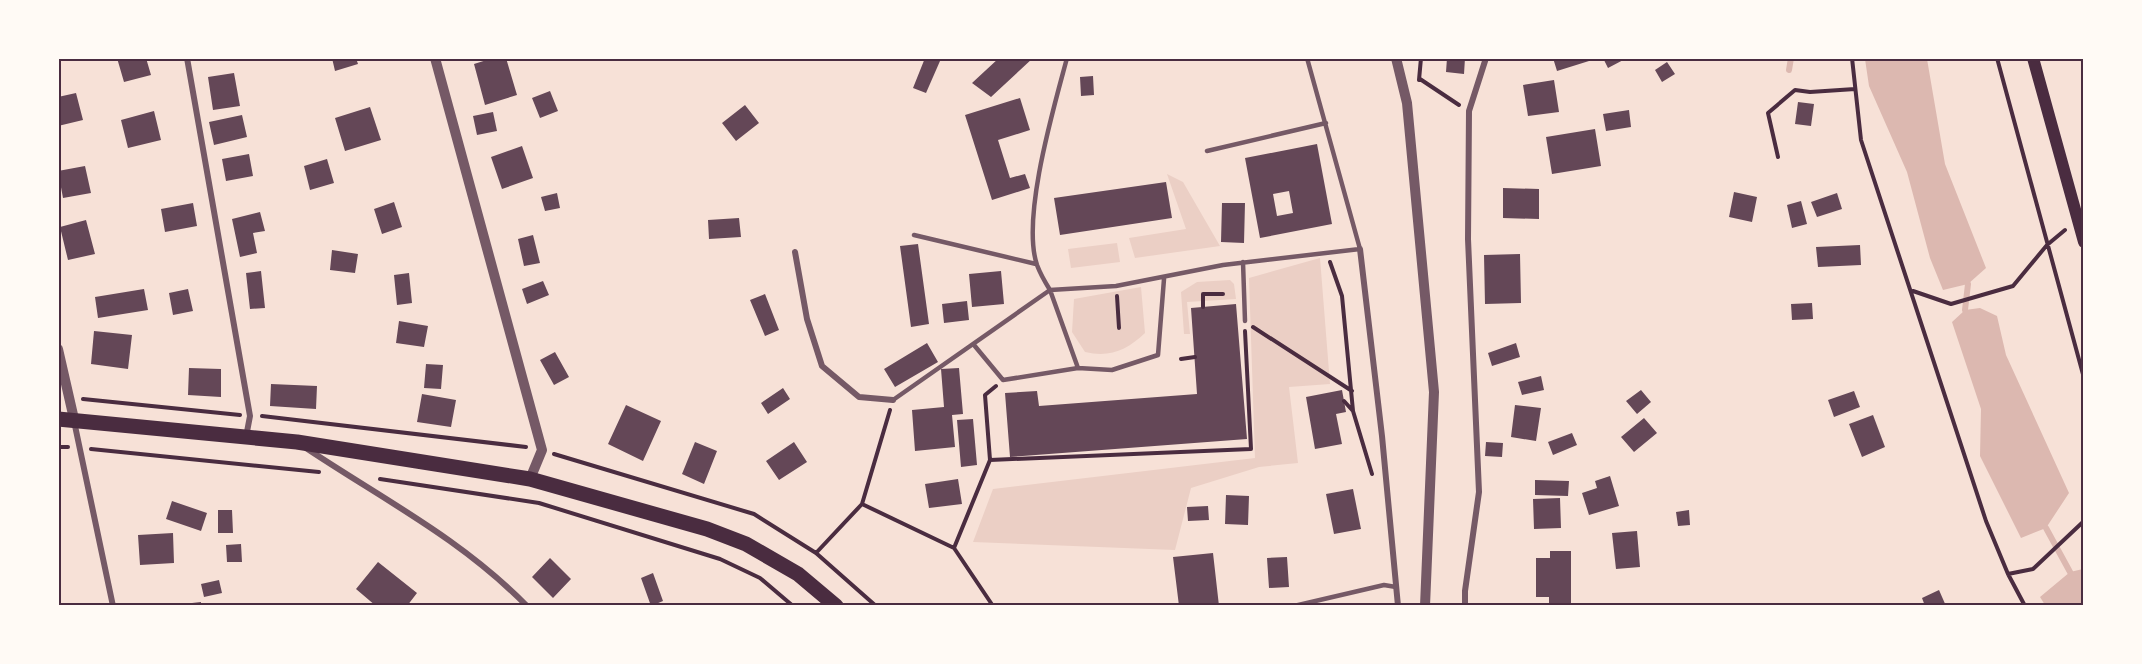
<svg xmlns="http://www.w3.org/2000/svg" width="2142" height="664" viewBox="0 0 2142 664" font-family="Spectral,serif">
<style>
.green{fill:#ebcfc5}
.water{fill:#dcb8b0}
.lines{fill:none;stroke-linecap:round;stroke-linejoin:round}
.stream{stroke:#dcb8b0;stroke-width:6}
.building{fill:#644757;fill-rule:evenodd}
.path{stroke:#4a2c40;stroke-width:4}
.service{stroke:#755966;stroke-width:4.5}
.minor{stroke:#755966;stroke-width:6}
.tertiary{stroke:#755966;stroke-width:10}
.secondary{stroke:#4a2c40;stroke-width:12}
.primary{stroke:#4a2c40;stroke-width:15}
.neatline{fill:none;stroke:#4a2c40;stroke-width:2}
</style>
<rect width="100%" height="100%" fill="#f7e1d7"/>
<path class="green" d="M1167,174l16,8 37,64 -85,12 -6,-20 57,-9z
M1117,243l3,19 -49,6 -3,-19z
M1320,258l10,126 -41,3 9,76 -39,4 -68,21 -16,62 -202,-8 20,-53 262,-31 -6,-180z
M1230,280l4,4 2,15 -49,3 3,32h-6l-3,-42 16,-10z
M1141,287l4,46c-18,17 -35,25 -60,19l-13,-20 2,-33z"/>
<path class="water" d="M1865,59h62l18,105 41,104 -18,16 -25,6 -13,-32 -23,-86 -38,-86z
M1980,308l17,8 9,39 63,138 -23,35 -25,10 -41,-82 1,-47 -29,-87 13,-12z
M2083,569v36h-38l-5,-8 30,-25z"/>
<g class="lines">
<path class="stream" d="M1789,70l2,-12
M1965,310l3,-26
M2046,528l24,44"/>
</g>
<path class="building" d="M117,58h29l5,17 -27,7z
M332,58h24l2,6 -23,7z
M493,58h13l11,37 -32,10 -11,-41z
M925,58l15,3 -14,32 -13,-5z
M999,58h34l-42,39 -19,-14z
M1447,58h18l-1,16 -18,-2z
M1553,58h35l1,3 -32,10z
M1603,58h24l-19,10z
M1667,62l8,12 -13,8 -7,-12z
M234,73l6,33 -27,4 -5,-33z
M1093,76l1,19 -13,1 -1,-19z
M1554,80l5,32 -31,4 -5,-31z
M550,91l8,20 -18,7 -8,-20z
M76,93l7,27 -25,6v-29z
M1020,98l10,32 -32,10 12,38 15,-4 5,14 -38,12 -27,-85z
M1798,102l16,2 -3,22 -16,-2z
M745,105l14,18 -23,18 -14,-18z
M370,107l11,33 -36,11 -10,-33z
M1629,110l2,17 -25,4 -3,-17z
M154,111l7,29 -33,8 -7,-28z
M493,112l4,19 -20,4 -4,-19z
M242,115l5,22 -33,8 -5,-23z
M1595,129l6,37 -49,8 -6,-37z
M1317,144l15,80 -72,14 -15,-80zM1289,191l4,22 -16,3 -4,-22z
M522,146l11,32 -31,11 -11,-32z
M249,154l4,22 -27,5 -4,-22z
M327,159l7,24 -24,7 -6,-24z
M85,166l6,27 -28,5 -5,-27z
M1166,182l6,36 -112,17 -6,-37z
M1503,188l36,1v30l-36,-1z
M1734,192l23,5 -5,25 -23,-5z
M557,193l3,15 -15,3 -4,-14z
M1837,193l5,16 -25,8 -6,-15z
M1801,201l6,23 -15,4 -5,-23z
M394,202l8,25 -20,7 -8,-25z
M193,203l4,23 -32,6 -4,-23z
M1222,203h23l-1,40 -23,-1z
M260,212l5,19 -12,2 4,20 -17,4 -8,-38z
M739,218l2,19 -32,2 -1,-19z
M86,220l9,34 -27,6 -8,-33z
M533,235l7,28 -16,3 -6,-27z
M918,244l11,80 -18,3 -11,-81z
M1860,245l1,20 -43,2 -2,-20z
M332,250l26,4 -3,19 -25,-3z
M1520,254l1,49 -36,1 -1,-49z
M261,271l4,37 -15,1 -4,-36z
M1001,271l3,33 -32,3 -3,-33z
M409,273l3,30 -15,2 -3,-30z
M543,281l6,14 -22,9 -5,-15z
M144,289l4,21 -50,8 -3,-21z
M188,289l5,22 -20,4 -4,-22z
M765,294l14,36 -14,6 -15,-36z
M967,301l2,19 -25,3 -2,-19z
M1812,303l1,16 -21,1 -1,-16z
M1236,304l11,135 -237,18 -5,-64 32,-2 2,15 158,-12 -6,-86z
M399,321l29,5 -4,21 -28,-4z
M94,331l38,4 -4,34 -37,-5z
M927,343l11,19 -43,25 -11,-18z
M1516,343l4,14 -28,9 -4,-13z
M555,352l14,25 -15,8 -14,-25z
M426,364l17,1 -2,24 -17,-1z
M189,368l32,1v28l-33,-2z
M959,368l4,46 -11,1 3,32 -40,4 -3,-41 32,-3 -3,-38z
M1541,376l3,14 -22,5 -4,-13z
M271,384l46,2 -1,23 -46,-3z
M783,388l7,11 -22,15 -7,-11z
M1342,390l4,22 -10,2 6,30 -27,5 -9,-52z
M1641,390l10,12 -14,12 -11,-13z
M1854,391l6,16 -26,10 -6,-17z
M422,394l34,6 -5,27 -34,-5z
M626,405l35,16 -18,40 -35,-17z
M1515,405l26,3 -5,33 -25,-4z
M1873,415l12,32 -23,10 -13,-33z
M1644,418l13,15 -23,19 -13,-15z
M973,419l4,46 -16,2 -4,-47z
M1572,433l5,12 -24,10 -5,-13z
M695,442l22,9 -13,33 -22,-10z
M794,442l13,20 -28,18 -13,-19z
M1486,442l17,1 -1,14 -17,-1z
M1610,476l9,30 -30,9 -7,-22 15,-5 -2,-7z
M958,479l4,25 -33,4 -4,-24z
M1535,480l34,1 -1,15 -33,-1z
M1353,489l8,40 -27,5 -8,-40z
M1226,495l23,1 -1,29 -23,-1z
M1560,498l1,30 -27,1 -1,-30z
M172,501l35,12 -6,18 -35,-12z
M1208,506l1,14 -21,1 -1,-14z
M218,510h14l1,23h-15z
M1689,510l1,15 -12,1 -2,-14z
M1637,531l3,36 -24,2 -4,-36z
M173,533l1,30 -34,2 -2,-30z
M241,544l1,18h-15l-1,-17z
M1550,551h21v55h-22v-9h-13v-39h14z
M1213,553l6,53h-40l-6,-49z
M1287,557l2,30 -20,1 -2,-30z
M550,558l21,21 -18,19 -21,-21z
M378,562l39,31 -10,13h-31l-20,-17z
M653,573l10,28 -12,5 -10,-28z
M219,580l3,13 -18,4 -3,-13z
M1939,590l7,16h-21l-3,-8z
M201,602v4h-18v-2z"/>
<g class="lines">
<path class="path" d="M1852,58l9,82 125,381 22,53 17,32
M1997,58l87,320
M2082,58l2,7
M1420,79l39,26
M1419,80l2,-22
M1778,157l-10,-44 27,-23 15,2 45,-3
M1330,262l12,34 11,115 19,63
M1913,291l38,13 62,-18 34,-41 18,-15
M1117,296l2,32
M1203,307v-13h20
M1253,327l99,64
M1181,359l14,-2
M996,386l-11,9 5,65 261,-11 -6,-118
M83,399l157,16
M1344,401l9,10
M262,416l264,31
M58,447h10
M91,449l228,23
M554,454l200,60 62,39 60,53
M990,460l-36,88 39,58
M380,479l159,24 181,56 40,19 33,28
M862,504l28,-94
M816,553l46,-49 92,44
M2008,574l25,-5 51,-48"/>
<path class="service" d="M1067,58c-13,49 -46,160 -30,207 3,8 8,17 13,25l66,-4 107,-21 137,-16 -53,-191
M1084,58h5
M1207,151l119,-28
M914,235l122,29
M1243,262l2,59
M974,345l29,35 75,-12
M893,400l157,-110 28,78 34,2 46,-15 6,-76
M1294,606l90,-21 12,2"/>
<path class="minor" d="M187,58l63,358 -4,21
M1360,249l22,187 16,170
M795,252l12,67 15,47 37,31 34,3
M74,421l39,185
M306,448c78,52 154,90 221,158
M1465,606v-15l14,-99 -11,-253 1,-128 17,-53"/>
<path class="tertiary" d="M435,58l107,392 -12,29
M1396,58l11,45 27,289 -9,214
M58,349l16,70"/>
<path class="secondary" d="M2033,58l51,184"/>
<path class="primary" d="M58,419l239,23 233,37 177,50 39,15 52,30 38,32"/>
</g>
<rect width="2142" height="664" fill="none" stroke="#fffaf5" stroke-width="120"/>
<rect x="60" y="60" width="2022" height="544" class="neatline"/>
</svg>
